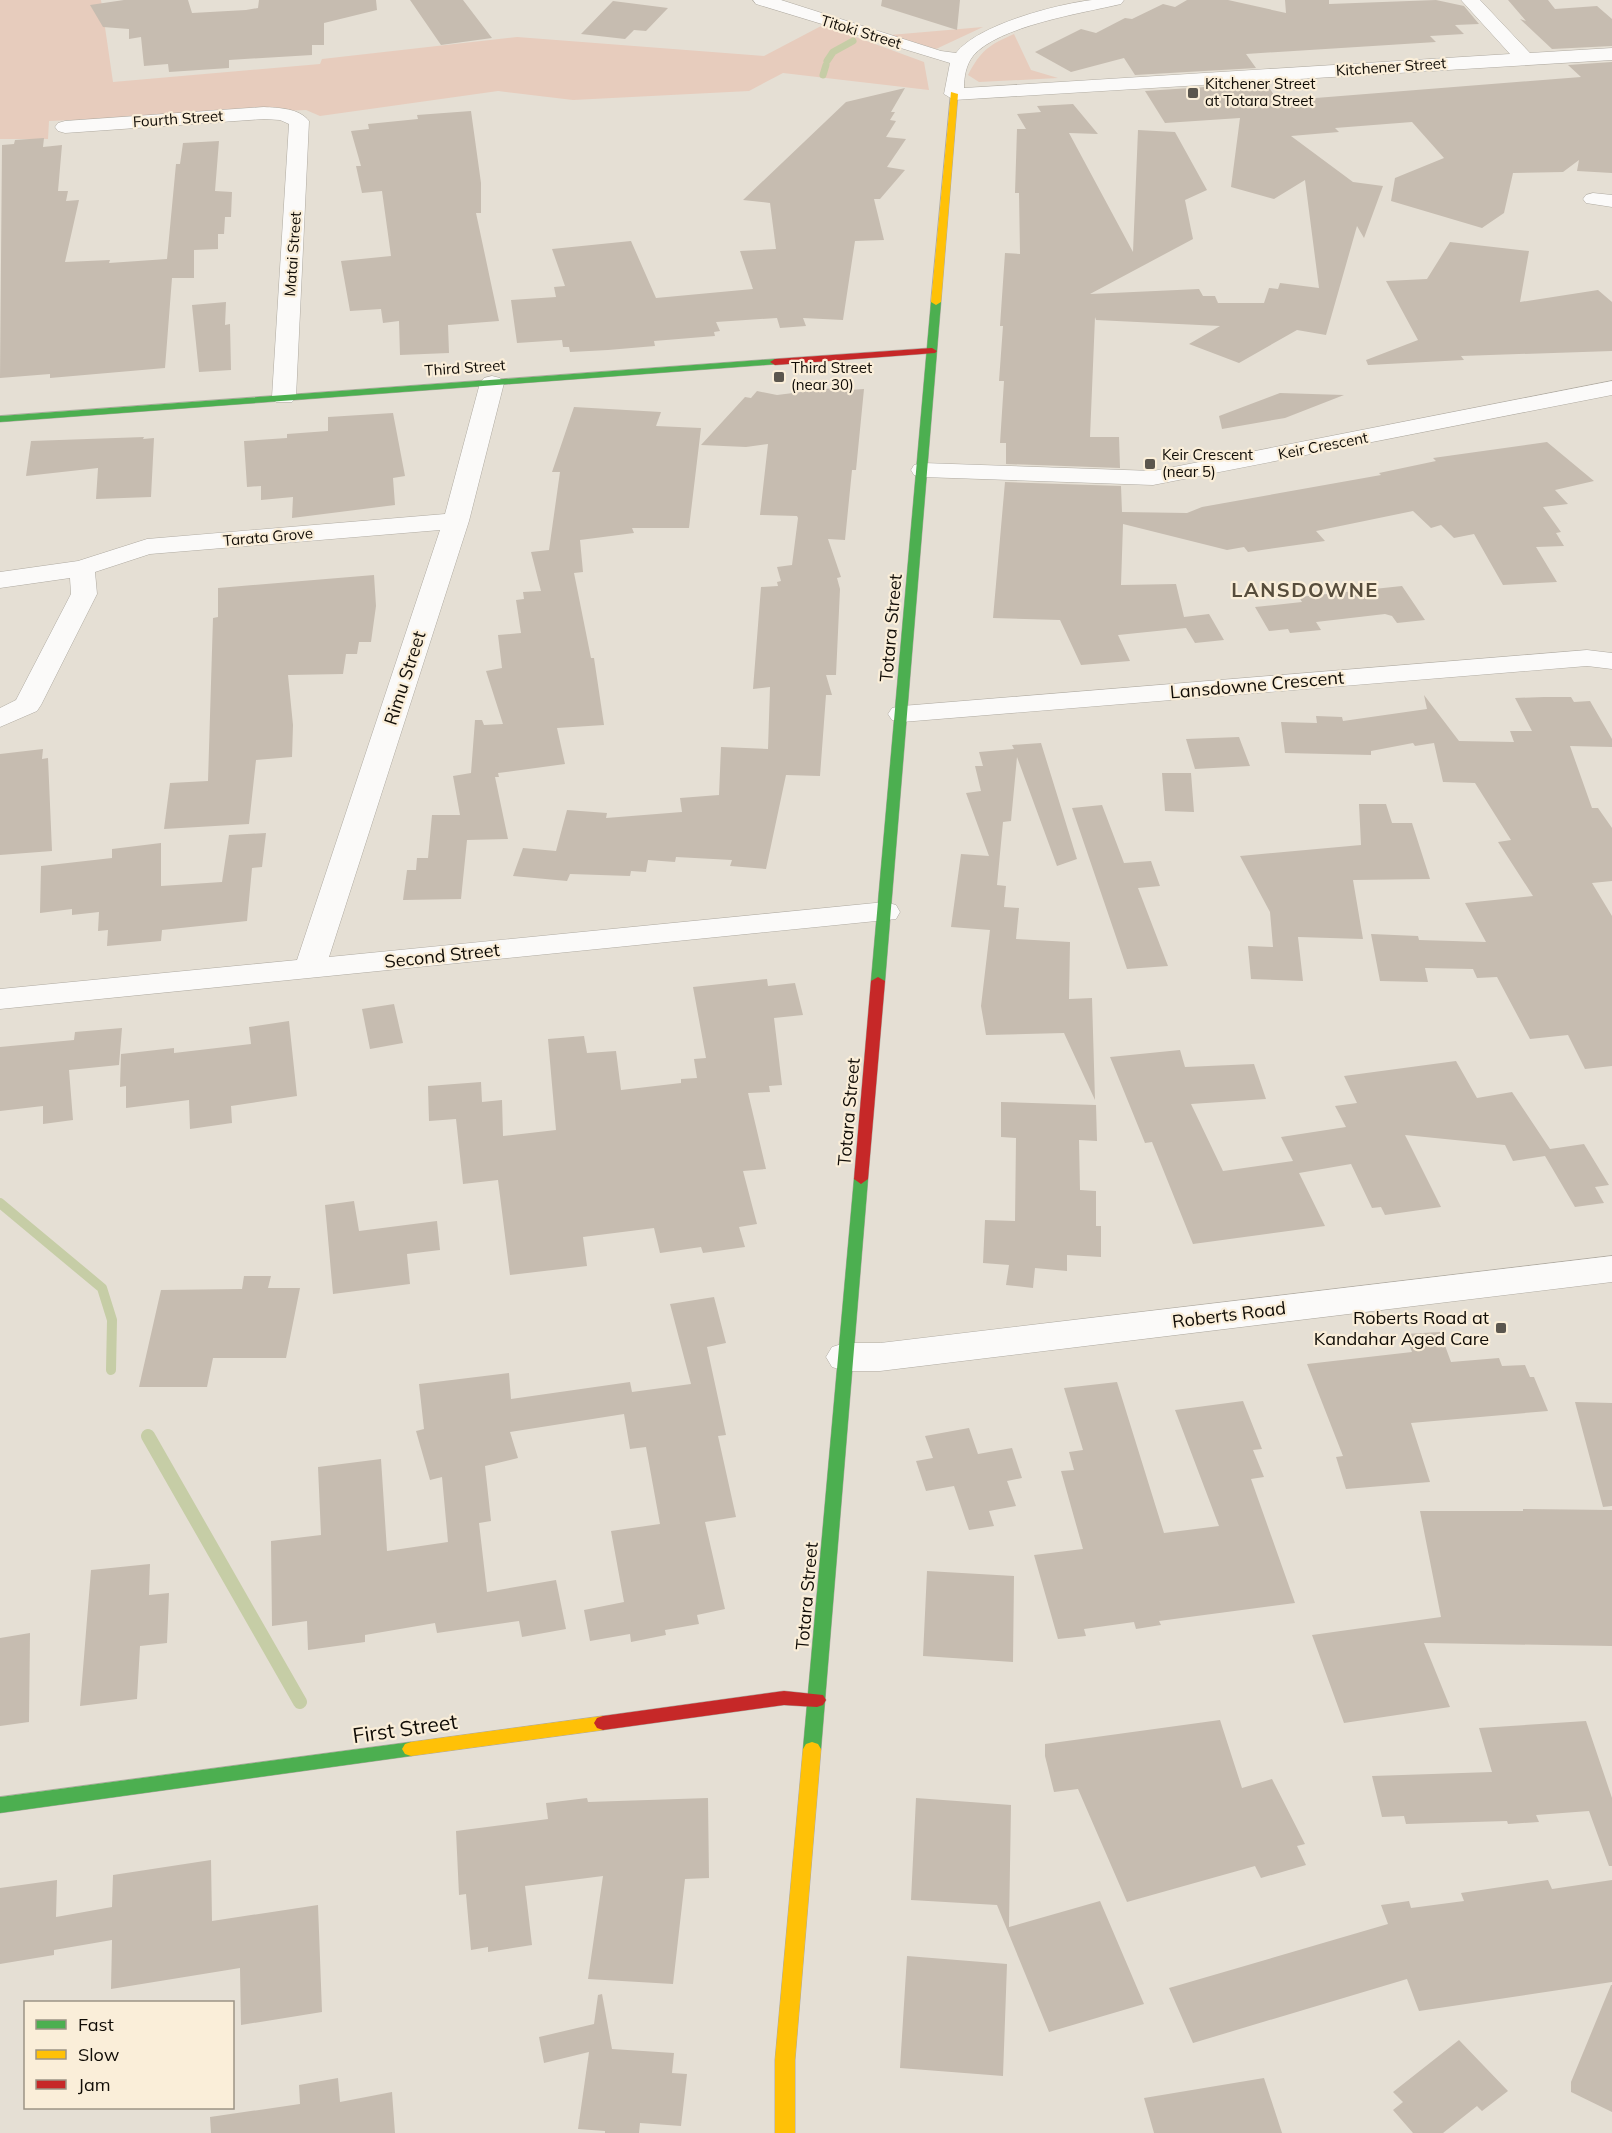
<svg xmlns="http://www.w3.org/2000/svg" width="1612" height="2133" viewBox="0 0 1612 2133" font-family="Mulish,sans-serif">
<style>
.green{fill:#e7ccbd}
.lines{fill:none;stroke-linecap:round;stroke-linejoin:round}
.stream-far2{stroke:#c6cda6;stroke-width:7}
.stream-far1{stroke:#c6cda6;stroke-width:10}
.stream{stroke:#c6cda6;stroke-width:14}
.building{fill:#c6bcb0}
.street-casing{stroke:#afaaa1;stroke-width:1}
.fast-casing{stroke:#afaaa1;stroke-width:1}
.slow-casing{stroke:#afaaa1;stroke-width:1}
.jam-casing{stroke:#afaaa1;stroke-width:1}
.street{fill:#fbfaf9;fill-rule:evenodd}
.fast{fill:#4caf50;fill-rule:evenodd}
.slow{fill:#ffc107;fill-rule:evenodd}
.jam{fill:#c62828;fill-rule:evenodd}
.poi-dot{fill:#5b564e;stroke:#faeed9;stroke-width:2}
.labels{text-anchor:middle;stroke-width:4.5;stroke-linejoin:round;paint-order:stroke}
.far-street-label{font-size:15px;fill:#100c06;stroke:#faeed9}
.far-poi-label{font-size:15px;fill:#100c06;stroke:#faeed9;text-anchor:start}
.street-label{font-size:18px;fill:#100c06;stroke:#faeed9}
.poi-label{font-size:18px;fill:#100c06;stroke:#faeed9;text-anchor:end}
.far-district-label{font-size:20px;font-weight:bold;letter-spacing:1.5px;fill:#574d3c;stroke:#faeed9}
.near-street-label{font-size:21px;fill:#100c06;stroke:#faeed9}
</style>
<rect width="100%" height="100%" fill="#e5dfd4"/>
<path class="green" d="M0,0h101l12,82 207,-18 2,-5 195,-22 247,19 59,-31 101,37 5,28 -146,-17 -34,18 -176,9 -75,-9 -178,25 -14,-6 -257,11 -1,18h-48z
M983,27l-47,22 -46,-14z
M1014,34l17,36 27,8 -79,4 -11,-7c13,-25 21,-30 46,-41z"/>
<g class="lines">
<path class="stream-far2" d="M827,61l6,-9 20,-11
M823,75l3,-10"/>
<path class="stream-far1" d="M0,1203l102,85 10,32 -1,50"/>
<path class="stream" d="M148,1436l152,266"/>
</g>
<path class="building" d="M124,0h64l4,13 54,-3 12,-2 1,-8h117l1,10 -53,13v22h-12v10l-83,5v8l-60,4 -1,-8 -24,2 -3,-29 -12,2v-10l-26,-2 -13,-22z
M410,0h53l29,38 -51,7z
M882,0h78l-3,30 -76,-24z
M1187,0h41l58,13 -1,-13h44v4l107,-4 28,6 15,18 -24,1 9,9 -34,2 6,6 -190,12 10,14 -121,7 -11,-17 -53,14 -36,-20 46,-23 15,4 29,-15 7,1 31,-15 12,3z
M1508,0h40l7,9 42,-3 15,13v27l-60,3 -32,-30 6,2z
M613,1l55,7 -22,23 -12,-1 -9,9 -44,-5z
M1612,62v111l-35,-2 2,-11 -16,12 -50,1 -9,40 -22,15 -91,-27 4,-23 49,-20 -32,-36 -77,6 4,4 -48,4 62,46 30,4 -19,52 -7,-12 -31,109 -29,-5 -58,33 -50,-19 31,-18 -124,-6 -1,-3 -5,120h29l1,31 -114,-4v-21h-6l4,-62h-5l4,-55h-3l5,-73 15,1 -1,-61h-4l2,-64h9l-9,-15 24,-2 -4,-6 36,-2 25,30 -29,-1 64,119 5,-122 37,2 32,58 -22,10 8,39 -103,55 109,-5 4,7h12l3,7h46l5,-15 9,1 2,-6 39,5 -14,-108 -31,19 -43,-12 9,-69 -75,5 -20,-32 121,-8 12,18 303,-24 -13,-12z
M905,88l-14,24h4l-5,8 6,1 -10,16 20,2 -19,28 18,3 -25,29h-6l10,41 -29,1 -12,79 -40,-2 3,8 -26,2 -3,-10 -61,4 4,9 -6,1 1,4 -61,5 1,5 -47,4 -38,2 -1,-5h-6l-1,-7 -45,3 -6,-43 45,-3 -2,-10 11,-1 -13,-37 79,-8 25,57 97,-9 -13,-38 36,-2 -6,-46 -27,-3 103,-98z
M471,111l10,72v30h-5l23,108 -51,4 1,28 -49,2 -1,-34 -16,2 -2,-14 -31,2 -9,-50 50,-5 -9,-65 -20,2 -6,-27h5l-10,-35 18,-2 -1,-5 50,-5 -1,-4z
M44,138l-1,9 19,-2 -4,46h10l-2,10 13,-1 -14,62 45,-2 -1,3 58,-4 9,-95h4l3,-21 36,-2 -4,50 17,1 -1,25h-6l-1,17h-6v15l-24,1v28h-22l-7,90 -115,10v-4l-50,4 2,-233 12,-1 1,-4z
M1450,242l79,9 -9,51 78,-12 14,12v49l-151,5 3,4 -96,5 -2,-5 52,-20 -32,-59 41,-2z
M226,302l-1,23 5,-1 1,46 -32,2 -7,-67z
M849,386l1,4 14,-1 -8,81h-4l-7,70 -17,-1 13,38 -4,1 3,11 -4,86h-10l6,20h-6l-6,81 -34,-1 -20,94 -36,-3 2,-6 -56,-3 -1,5 -27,-2 -2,12 -15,-1 -1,5 -60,-2 -3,7 -54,-5 10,-28 33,3 11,-41 40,3 -1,5 76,-6 -2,-14 39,-3 2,-48 47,2 2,-62 -17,2 8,-102 17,-1 -1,-4 4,-1 -4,-14 15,-2 6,-47 -1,-2 -37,-1 8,-71 -22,3 -45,-2 44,-48 6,1 6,-7 20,4z
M1280,393l64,2 -59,23 -63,11 -3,-13z
M574,407l87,5 -5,14 45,2 -12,100h-57l2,5 -54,7 3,32 -9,1 17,85h3l10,67 -47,3 8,36 -67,9 1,4h-4l13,62 -41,1 -6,59 -58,1 4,-30h9l1,-12h11l4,-43h28l-7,-39 18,-3 4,-53h7l2,5 19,-1 -17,-53 16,-3 -4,-33 23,-2 -5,-33 8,-1 -1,-7 18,-1 -10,-39 18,-2 11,-78h-8z
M393,413l12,63 -12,2 2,27 -103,13 1,-21 -32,3v-14l-14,1 -3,-46 43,-3v-4l41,-3v-14z
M144,437l-1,2 11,-1 -3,59 -55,2 2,-31 -72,8 5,-35z
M1547,442l47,39 -39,9 13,14 -25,3 18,25 -5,1 8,13 -28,1 21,35 -54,3 -29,-51 -20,4 -13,-13 -10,3 -18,-17 -97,20 9,10 -77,11 -4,-5 -17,3 -104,-26 -2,61 55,-1 8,33 25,-3 15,26 -29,3 -9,-15 -68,7 12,26 -49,4 -21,-45 -67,-2 12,-136 116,4 1,26 65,1 15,-6 179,-32 -2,-2 57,-12 -3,-3z
M374,575l2,31 -5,36h-12l-2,12h-11l-3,20 -55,1 5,50 -1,32 -36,3 -7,64 -85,5 6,-46 38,-2 5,-163 5,-1v-29z
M1402,586l23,34 -28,3 -5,-7 -7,-2 -69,8 5,8 -31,3 -2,-4 -19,2 -14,-24 47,-5 -3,-5z
M1424,695l35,46 55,1 -4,-11h22l-17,-33 29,-1h27l3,5 16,-1 22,38v8l-42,-1 22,62h6l14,20v53l-20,2 20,33v150l-27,3 -17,-34 -38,4 -33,-62 -20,1 -4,-9 -48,-1 3,14 -48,-1 -9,-47 47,2 1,4 67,2 -21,-39 68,-7 -35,-54 13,-2 -36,-57 -32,-1 -9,-39 -19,3 -2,-3 -42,8v4l-86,-2 -4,-31 36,1 -1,-7 26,1 1,4 84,-12z
M1239,737l11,29 -55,3 -9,-30z
M1041,743l36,116 -20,7 -40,-109 -6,64 -8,1 -6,63 9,1 -2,21 15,1 -3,31 54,3 -1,57 23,-1 3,102 -31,-67 -78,2 -5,-29 9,-76 -39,-3 10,-73 28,2 -23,-63 15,-2 -6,-25h8l-4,-14 35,-3 -2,-4z
M43,749l-1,10 6,-1 4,93 -52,4v-101z
M1162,773h29l3,39 -29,-1z
M1359,804h27l6,19h20l18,56 -77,1 10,59 -65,-2 5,44 -52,-2 -3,-33 25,1 -3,-35 -30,-56 121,-11z
M1102,805l22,58 27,-2 9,25 -22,2 30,78 -41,3 -55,-161z
M266,833l-4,34 -10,1 -5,53 -85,9 -1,11 -54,5 1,-16 -10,1 1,-19 -27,3v-6l-32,4 1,-47 71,-8v-9l49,-6v43l61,-4 7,-47z
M767,979l1,7 27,-3 8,32 -29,3 8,67 -13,1 1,6 -22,1 18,76 -23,2 14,53 -18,3 6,20 -42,6 -2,-6 -41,6 -6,-25 -71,9 4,29 -77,9 -12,-95 -35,4 -7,-65 -27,2 -1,-35 53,-4 1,20 20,-2 1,36 53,-6 -8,-91 36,-3 3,17 29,-2 5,39 60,-7v-4l16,-1 -3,-19 12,-1 -13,-71z
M394,1004l9,39 -33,6 -8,-40z
M289,1021l8,75 -66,10 1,17 -42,6 -1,-29 -63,8v-22l-6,1 1,-33 53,-6v5l77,-9 -2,-17z
M122,1028l-3,37 -50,5 4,50 -30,4v-18l-43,5v-64l74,-7 1,-8z
M1180,1050l5,17 69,-3 12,35 -75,5 32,67 70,-10 -12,-24 65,-10 -11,-21 22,-3 -13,-27 112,-15 21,37 35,-6 38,57 34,-5 25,41 -14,2 9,16 -29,4 -30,-51 -32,5 -8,-16 -100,-10 36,72 -56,8 -4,-8 -9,1 -21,-44 -52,9 26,53 -132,18 -41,-102 -7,1 -35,-86z
M1001,1102l95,3 1,36 -18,-1 1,50 16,1v35h5v31l-34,-2v16l-32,-3 -2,20 -27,-3 3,-20 -26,-2 2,-43 30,1 1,-83 -15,-1z
M354,1201l5,30 78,-10 3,29 -33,4 3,30 -77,10 -8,-89z
M244,1276h27l-3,12h32l-14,70h-73l-6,29h-68l22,-97 81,-1z
M714,1297l12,46 -19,4 19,88 -8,1 18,81 -31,5 20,87 -28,6 2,9 -34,6 1,5 -35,7 -1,-8 -40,7 -6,-31 40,-8 -13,-71 49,-7 -14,-77 -16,2 -6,-35 -114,18 8,26 -33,8 6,55 -12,2 8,69 69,-12 10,49 -44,8 -3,-16 -82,12 -2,-10 -70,12v7l-57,8 -1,-29 -35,5 -1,-85 50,-6 -3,-68 63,-8 6,92 61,-9 -6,-65 -12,3 -14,-49 8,-2 -5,-45 90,-11 2,26 119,-17 2,10 59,-8 -21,-80z
M1440,1332l11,30 48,-4 3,8 23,-1 5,12h4l14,34 -137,12 19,59 -84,7 -10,-32 7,-1 -36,-92 105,-12 -7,-18z
M1117,1382l47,151 55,-7 -44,-116 68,-9 19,48 -9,1 11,27 -13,2 44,124 -136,18 2,4 -25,4 -2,-7 -50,7 2,7 -28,3 -24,-84 49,-6 -22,-78 13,-1 -5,-18 14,-2 -19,-62z
M1575,1402l37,1v103l-9,1z
M969,1428l9,26 34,-6 10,30 -15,3 9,25 -27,5 5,15 -25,4 -15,-44 -28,5 -10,-30 17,-3 -8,-22z
M1523,1509l89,1v136l-188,-3 26,64 -106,16 -32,-88 129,-18 -21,-106h103z
M150,1564l-1,31 20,-2 -2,50 -27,3 -3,53 -57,7 11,-136z
M927,1571l87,5 -1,86 -90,-6z
M30,1633l-1,89 -29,4v-88z
M1220,1720l22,68 30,-9 33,65 -8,2 9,19 -45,13 -6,-12 -128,36 -49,-113 -24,3 -9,-36v-12z
M1586,1721l26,77v68h-3l-20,-55 -53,4 3,7 -31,2 -1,-3 -101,3 -2,-8 -22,1 -10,-41 120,-4 -13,-44z
M587,1798l1,4 120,-4 1,80 -24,1 -12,105 -85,-5 15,-103 -78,10 7,59 -44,7v-5l-17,3 -5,-56 -7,1 -3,-64 92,-12 -2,-16z
M916,1798l95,7 -2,122 91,-26 44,103 -95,28 -52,-127 -86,-5z
M211,1860l1,61 106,-16 4,107 -81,13 -1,-57 -129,21 1,-49 -58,10v5l-54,9v-76l57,-8 -1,37 56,-10 1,-32z
M1548,1880l4,9 60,-9v102l-193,29 -12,-32 -214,64 -24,-55 219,-64 -7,-19 28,-4 2,7 53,-7 -3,-8z
M907,1956l100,8 -4,112 -103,-8z
M1611,1985h1v127l-41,-20v-10z
M602,1994l10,55 62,4 -2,20 15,1 -6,52 -41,-3 -1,10h-34v-2l-27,-2 11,-77 -45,11 -5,-26 55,-13 4,-29z
M1459,2040l49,51 -26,20 -5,-5 -34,27h-30l-20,-23 10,-8 -10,-10z
M338,2078l2,24 52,-10 3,41h-184l-1,-16 90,-13 -1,-19z
M1264,2078l18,55h-128l-10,-35z"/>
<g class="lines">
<g class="street-casing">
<path id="street" d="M753,0h28l160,51 15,2c21,-28 101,-49 136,-53 10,0 22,0 32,0l-3,4c-38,9 -123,22 -148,52 -7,9 -9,21 -9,32l546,-34 -49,-54h19l50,53 82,-5v12l-658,40 -10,-6 6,-31 -194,-59z
M264,107c15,1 35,1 45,14l-13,276 -4,5h-16l-4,-5 17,-273 -9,-4 -16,-1 -199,14 -7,-2 -3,-4 3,-4 7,-2z
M1593,193l19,2v12l-26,-4 -3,-4 3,-4z
M492,376l8,2 4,5 -35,138 -140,436 556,-55 11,3 4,7 -4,7 -896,90v-20l297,-29 143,-430 -290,24 -55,18 2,22 -56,111 -4,6 -37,16v-19l16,-8 55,-106 -1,-16 -70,10v-16l78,-11 69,-22 298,-25 35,-131 4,-5z
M1612,381v14l-459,90 -230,-8 -9,-2 -3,-5 3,-5 9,-2 230,8z
M1587,650l25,3v16l-25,-3 -685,56 -10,-2 -4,-6 4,-6 10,-2z
M1612,1256v26l-732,89h-35l-13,-4 -6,-10 6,-10 13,-4h35z"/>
</g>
<g class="fast-casing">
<path id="fast" d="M936,299l5,3 -56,679 -7,4 -7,-4 60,-679z
M775,359l5,3 -2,2 -778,58v-6z
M861,1174l7,5 -47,570 -3,5 -6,2 -6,-2 -3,-5 51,-570z
M411,1742l6,2 3,5 -3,5 -6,2 -411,57v-16z"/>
</g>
<g class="slow-casing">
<path id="slow" d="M951,92l7,2 -17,208 -5,3 -5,-3z
M603,1716l6,2 3,5 -3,5 -6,2 -192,26 -6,-2 -3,-5 3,-5 6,-2z
M812,1742l6,2 3,5 -26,311v73h-20v-73l28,-311 3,-5z"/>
</g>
<g class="jam-casing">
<path id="jam" d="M932,348l5,3 -2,2 -160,12 -5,-3 5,-3z
M878,977l7,4 -17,198 -7,5 -7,-5 17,-198z
M784,1691l39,4 3,5 -3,5 -6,2 -33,-2 -181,25 -6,-2 -3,-5 3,-5 6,-2z"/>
</g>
<use href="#street" class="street"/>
<use href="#fast" class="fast"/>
<use href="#slow" class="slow"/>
<use href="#jam" class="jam"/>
</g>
<g class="poi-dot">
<rect x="1187" y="87" width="12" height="12" rx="3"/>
<rect x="773" y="371" width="12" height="12" rx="3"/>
<rect x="1144" y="458" width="12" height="12" rx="3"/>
<rect x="1495" y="1322" width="12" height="12" rx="3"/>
</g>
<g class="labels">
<g class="far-street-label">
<text transform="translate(861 32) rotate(17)" y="5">Titoki Street</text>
<text transform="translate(1391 67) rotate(-4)" y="5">Kitchener Street</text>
<text transform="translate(178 119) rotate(-4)" y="5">Fourth Street</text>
<text transform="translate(293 254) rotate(-86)" y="5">Matai Street</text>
<text transform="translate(465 368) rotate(-4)" y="5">Third Street</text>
<text transform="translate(1323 446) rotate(-11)" y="5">Keir Crescent</text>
<text transform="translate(268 537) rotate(-5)" y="5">Tarata Grove</text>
</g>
<g class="far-poi-label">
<text x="1205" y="89">Kitchener Street<tspan x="1205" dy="17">at Totara Street</tspan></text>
<text x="791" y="373">Third Street<tspan x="791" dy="17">(near 30)</tspan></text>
<text x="1162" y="460">Keir Crescent<tspan x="1162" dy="17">(near 5)</tspan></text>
</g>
<g class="street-label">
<text transform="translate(891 628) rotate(-85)" y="6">Totara Street</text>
<text transform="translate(405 678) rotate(-72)" y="6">Rimu Street</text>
<text transform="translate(1257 685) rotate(-5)" y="6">Lansdowne Crescent</text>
<text transform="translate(442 956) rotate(-6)" y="6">Second Street</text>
<text transform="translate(849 1112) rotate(-85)" y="6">Totara Street</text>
<text transform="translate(1229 1315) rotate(-7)" y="6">Roberts Road</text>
<text transform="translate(807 1596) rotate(-85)" y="6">Totara Street</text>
</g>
<g class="poi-label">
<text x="1489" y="1324">Roberts Road at<tspan x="1489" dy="21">Kandahar Aged Care</tspan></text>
</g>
<g class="far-district-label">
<text x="1305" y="597">LANSDOWNE</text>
</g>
<g class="near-street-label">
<text transform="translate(405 1729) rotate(-8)" y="7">First Street</text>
</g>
</g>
<rect x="24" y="2001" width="210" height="108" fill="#faeed9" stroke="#9c9485" stroke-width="1.5"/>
<rect x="36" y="2020" width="30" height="9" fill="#4caf50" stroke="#9c9485" stroke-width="1.5"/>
<text x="78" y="2031" font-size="18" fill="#100c06">Fast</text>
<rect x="36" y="2050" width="30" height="9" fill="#ffc107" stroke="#9c9485" stroke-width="1.5"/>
<text x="78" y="2061" font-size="18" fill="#100c06">Slow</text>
<rect x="36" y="2080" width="30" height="9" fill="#c62828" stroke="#9c9485" stroke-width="1.5"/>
<text x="78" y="2091" font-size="18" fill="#100c06">Jam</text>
</svg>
